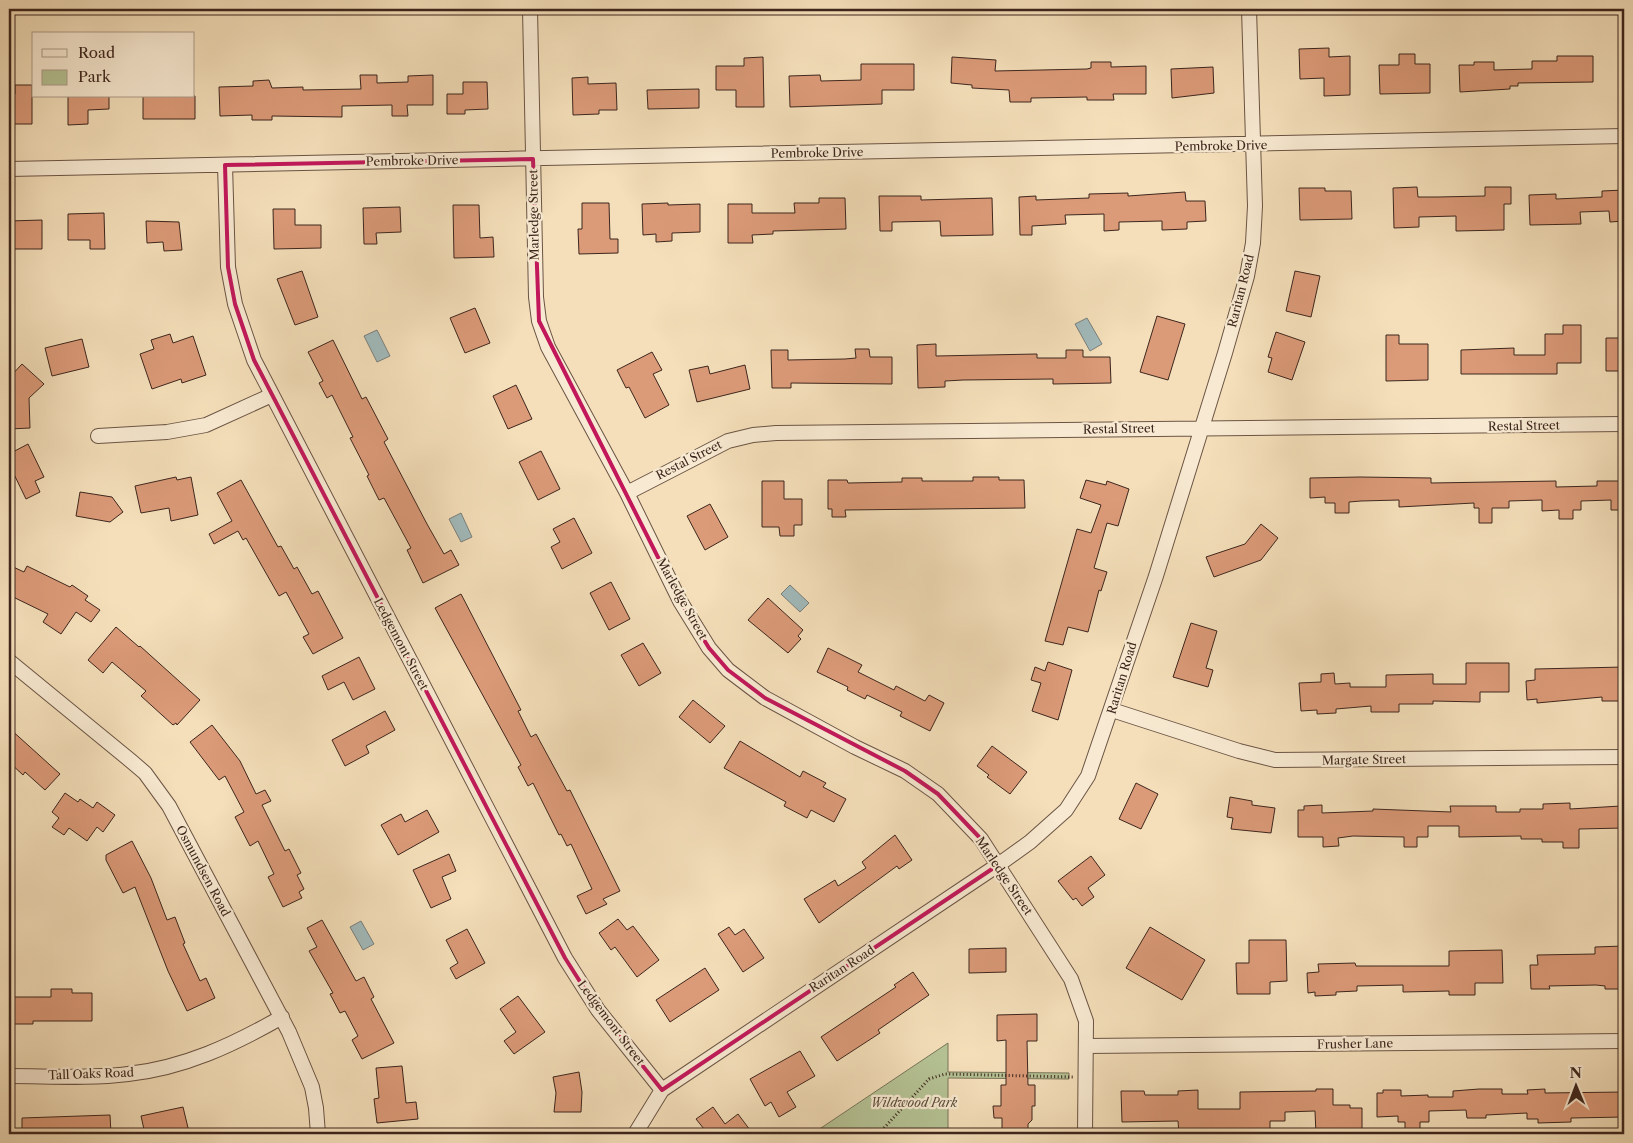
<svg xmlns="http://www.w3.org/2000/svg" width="1633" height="1143" viewBox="0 0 1633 1143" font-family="'Libre Caslon Text',serif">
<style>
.green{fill:#b5c395;stroke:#797459}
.water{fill:#a1babb;stroke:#797f7c}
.building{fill:#db9a78;stroke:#3d261d}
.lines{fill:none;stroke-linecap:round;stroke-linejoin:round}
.street-casing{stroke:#6b5444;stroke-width:16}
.path{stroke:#3d261d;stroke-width:3;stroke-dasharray:1 2.5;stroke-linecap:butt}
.street{stroke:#f8ead2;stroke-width:14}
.marked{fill:none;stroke:#c2185b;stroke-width:4;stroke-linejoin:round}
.labels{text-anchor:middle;stroke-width:4.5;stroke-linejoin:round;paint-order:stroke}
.street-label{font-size:12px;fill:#3d261d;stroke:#f8ead2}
.park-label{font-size:12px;font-style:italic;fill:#5b4d3b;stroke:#f8ead2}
</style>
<rect width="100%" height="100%" fill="#f4dfba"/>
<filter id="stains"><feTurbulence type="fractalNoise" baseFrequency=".004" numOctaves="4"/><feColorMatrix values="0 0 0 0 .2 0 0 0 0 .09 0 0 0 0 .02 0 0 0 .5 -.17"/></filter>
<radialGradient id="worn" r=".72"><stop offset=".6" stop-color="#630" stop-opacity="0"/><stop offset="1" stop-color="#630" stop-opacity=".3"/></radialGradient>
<path class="green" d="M948,1043v29l121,1v6l-121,-1v56h-136z"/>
<path class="water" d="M1087,318l15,26 -12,7 -15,-27z
M377,330l13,26 -13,6 -13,-26z
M461,513l11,24 -11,5 -12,-23z
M790,585l19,18 -9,9 -19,-18z
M361,921l13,23 -11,6 -13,-23z"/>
<path class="building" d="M1329,48v9l21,-1v39l-26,1v-18l-24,1 -1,-30z
M1399,54h16v10h15v29l-50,1 -1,-29h20z
M1557,56h36v26l-75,1v3h-8v3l-50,3 -1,-27h15v-3h20v8l38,-1v-8h25z
M763,57l1,50h-28v-17h-20v-24h28v-8z
M952,57l44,3 -1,11 92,-2 4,-1v-6h20v5l35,-1v28h-33l1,6h-27v-3l-56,1v4h-21l-1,-12 -37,-2v-3l-21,-2z
M861,64h53v26h-32v14l-92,3 -1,-31 31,-1 1,6 40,-1z
M1213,67l1,26 -42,5 -1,-29z
M360,75h17v8l31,-1v-6l25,-1v30h-26l1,11h-16v-11l-50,1v11l-70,-1v4h-20v-5l-32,1 -1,-29 34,-1v-5l16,-1 3,8 31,-1v3l58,-1z
M588,77v7l28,-1 1,27h-18v4l-26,1 -1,-37z
M463,82h24l1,27 -23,1v4h-18v-20h16z
M15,85h17v39h-23v-30h6z
M699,89v19l-51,1 -1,-19z
M68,96h41v13l-21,1v14l-20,1z
M143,96h52v23h-52z
M1417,187l1,10h20l47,-1v-9h26v17h-7v26l-48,1v-15l-37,1v10l-25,1 -1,-40z
M1299,188h26v3h26l1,28 -52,1z
M1624,190v31l-14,1 -1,-11 -29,1 1,12 -51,1 -1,-30 27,-1v5l46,-2v-6z
M1185,192l1,9h19l1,20 -19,1v7l-25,1v-9l-43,1v8l-15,1v-17l-39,1 1,9 -34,2v9h-12l-1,-38 17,-1v4l53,-2v-4l39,-1v3z
M879,196h42v4l71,-2 1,37 -52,1 -1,-15 -48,1v9h-12z
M819,198h26l1,31 -73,2v3l-21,1 1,8h-25v-39h24v9h43l-1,-10h25z
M582,203h27l1,36h8v14l-39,1 -1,-25h4z
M668,203v2l32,-1v28l-28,1v8l-16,1v-8l-13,1 -1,-31z
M453,205h26l1,33 13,-1 1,20 -40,1z
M400,207l1,25 -25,1 1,11h-13l-1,-36z
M273,209h22v16h26v23l-47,1z
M104,213l1,36h-15v-9h-22v-26z
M42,220v29h-33v-28z
M146,221l33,1 3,28 -18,1 -1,-9 -16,1z
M302,271l16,46 -23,8 -18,-46z
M1295,271l25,5 -9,41 -25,-6z
M475,308l15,35 -25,10 -15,-35z
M1157,316l28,8 -17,56 -28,-8z
M1563,325h18v38h-24v11h-96v-24l53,-2v7h31v-21h18z
M1276,332l29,10 -13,38 -24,-8 4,-14 -4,-1z
M170,334l3,9 20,-7 13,39 -24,8 -1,-4 -29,10 -12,-35 14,-5 -3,-9z
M1386,335h13v9h29v36l-42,1z
M1606,338h18v33h-18z
M82,339l7,28 -37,9 -7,-28z
M333,340l29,59 4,-2 22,42 -4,3 43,82 17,30 7,-4 8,15 -36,18 -16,-33 4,-2 -27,-50 -5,2 -12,-24 2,-1 -19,-37 3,-1 -21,-42 -5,3 -8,-15 4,-2 -15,-29z
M936,344v12l101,-2v4h29v-8h17v7h27l1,26 -58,1v-5l-90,1 -18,1v6l-27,1 -1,-43z
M855,349h14l1,8h22v27l-101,-1v5h-19l-1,-38h17v10l57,-1 11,-1z
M652,352l10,18 -9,4 16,31 -24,13 -16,-31 -3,1 -9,-18z
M22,364l22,20 -15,14 1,30 -21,1v-51z
M745,365l5,24 -53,13 -8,-32 19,-4 2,8z
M516,385l16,34 -24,10 -15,-33z
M28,444l16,33 -9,4 5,11 -14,7 -17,-35v-10z
M541,451l19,38 -22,11 -19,-38z
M176,477l1,3 14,-3 7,38 -27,6 -2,-13 -28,5 -6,-27z
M973,477h26v3h25l1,28 -180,2 1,7h-14v-8h-4v-29h19l1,3 54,-1v-4h20v3h51z
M1360,477l71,1v5l125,-2v6l41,-1v-5h24v4h3v25h-13v-10l-30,1v9h-8v9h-14v-9l-17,1v-11l-33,1v7h-17v15h-13v-15h-5v-5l-75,4v-7l-38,1 -12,1v11h-14v-10h-10v-6l-15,1v-20z
M241,480l37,67 3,-1 13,23 3,-2 15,27 6,-3 25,47 -30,16 -10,-17 6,-3 -23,-42 -7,4 -33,-58 -3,2 -5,-9 -24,13 -5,-10 23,-13 -15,-28z
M1086,480l20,5 1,-4 22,8 -11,37 -11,-3 -13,45 13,4 -6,19 -2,-1 -11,42 -20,-5 -5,18 -18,-4 32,-112 14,4 10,-28 -21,-7z
M762,481h22v18h18v26h-8v11h-14l-1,-9h-17z
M80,492l32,5 11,15 -13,10 -34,-6z
M710,504l18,33 -23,13 -18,-34z
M574,518l18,35 -30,16 -11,-22 9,-5 -7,-13z
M1261,524l17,14 -17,22 -47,17 -8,-20 39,-13z
M9,565l15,7 3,-6 43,21 2,-2 16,11 -3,4 15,10 -9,12 -15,-10 -15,22 -18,-12 5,-8 -39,-19z
M611,582l19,37 -21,11 -19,-37z
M461,594l60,116 -3,1 13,26 5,-3 31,57 3,-1 50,101 -17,8 4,5 -21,10 -9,-18 15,-7 -21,-45 -4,2 -6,-12 -2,1 -26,-52 -5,3 -10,-19 3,-2 -86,-157z
M768,598l35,32 -5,6 3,3 -13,14 -40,-33z
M1191,623l26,8 -11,37 7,2 -5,17 -35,-10z
M116,627l23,20 1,-1 60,54 -23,25 -1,-2 -3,2 -32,-29 5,-5 -34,-29 -9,11 -15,-13z
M643,643l18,30 -22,13 -18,-31z
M828,648l34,17 -4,7 36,18 2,-4 29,15 4,-6 15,8 -14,28 -30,-15 2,-4 -35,-17 -2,4 -18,-9 1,-3 -31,-15z
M359,657l16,32 -22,11 -9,-18 -16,8 -6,-14z
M1048,662l24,8 -14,50 -26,-9 9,-28 -10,-3 4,-13 10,4z
M1466,663h43v29h-29v10l-47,-1v3h-34v8h-28v-6l-35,3v4l-19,1v-4l-16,1 -2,-28 22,-1v-8l13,-1 1,11 15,-1v4h36v-12l47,-1v10h33z
M1624,667v34h-22v-4l-65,6v-4l-10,1 -1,-19 9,-1v-11z
M693,700l32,26 -15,17 -31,-26z
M385,711l10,19 -29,16 3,7 -24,13 -13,-26z
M212,725l28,36 16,33 9,-4 6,11 -9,4 23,46 4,-2 12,24 -4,2 7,14 -5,3 3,6 -19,9 -15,-30 6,-3 -16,-33 -8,5 -15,-29 9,-5 -19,-36 -6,4 -29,-38z
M9,728l51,46 -15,16 -20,-18 -2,3 -14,-13z
M740,741l60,36 3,-6 23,12 -3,4 23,12 -12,23 -23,-12 -4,8 -23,-12 2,-4 -62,-34z
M992,746l35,26 -17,22 -23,-17 2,-2 -12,-9z
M1136,783l22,11 -17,35 -22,-10z
M65,793l13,9 2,-3 13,9 4,-6 18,13 -12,17 -6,-5 -10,14 -18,-13 -5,7 -12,-8 7,-9 -7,-6z
M1230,797l22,4v4l23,3 -4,25 -40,-4 2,-11 -6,-1z
M1570,803v6l51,-3v7h3v15l-45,1v19h-16v-6h-21v-3h-21v-3l-62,1v-11h-31v11h-11v10h-13v-10l-51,-1 -15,2 1,8 -16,1v-10h-25v-27h6v-4l18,-1v8l51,-2v-2l78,3 -1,-6h46v6h24v-3h23v-5z
M427,810l12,22 -41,23 -17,-30 20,-11 4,8z
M895,835l17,25 -13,9 -2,-3 -78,57 -15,-24 31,-19 3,6 28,-18 -4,-6z
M132,841l19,37 16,42 8,-3 10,26 -2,1 17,37 6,-3 9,20 -28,13 -19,-40 -33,-84 -12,6 -17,-33v-5z
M449,854l7,17 -14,6 9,22 -20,9 -18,-38z
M1091,856l14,19 -17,13 6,9 -12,9 -6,-8 -3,2 -15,-19z
M618,919l9,11 6,-4 26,34 -22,17 -22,-30 -4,3 -12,-17z
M322,920l34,61 8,-4 10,20 -3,2 23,44 -32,16 -10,-19 6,-4 -13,-25 -5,2 -10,-19 3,-1 -24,-42 8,-4 -10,-19z
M729,927l6,8 9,-6 20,29 -21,14 -25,-38z
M1150,927l55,33 -23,40 -56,-32z
M467,929l18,34 -29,16 -6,-11 8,-5 -12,-23z
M1249,940h37l1,41 -17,1v12h-33l-1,-31h13z
M1624,946v43h-19v-3l-9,-1 -47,1 1,3h-19l-1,-24h8l-1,-10 58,-1v-7z
M1006,948v24l-37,1v-24z
M1502,950l1,33h-28v12h-26v-4l-46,1v-7l-46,1v5l-21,1v3l-21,1v-4l-7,1 -1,-20 12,-1 -1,-8 37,-1 1,3h93v-15z
M705,968l14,22 -49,32 -14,-22z
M913,972l16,23 -51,35 2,3 -43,28 -16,-24 75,-50 -2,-2z
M51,989h21v4h20v28h-59v3h-24v-27h42z
M518,996l27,36 -31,22 -10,-13 12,-9 -16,-23z
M1037,1014v27h-10l1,44h7v21h-3v14l-4,4v10h-26v-16h-8l-1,-12h8v-21h5v-45l-9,1v-26z
M800,1051l15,25 -28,16 9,15 -17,10 -8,-15 -6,4 -15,-27z
M402,1066l4,37 10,-1 2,17 -41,4 -3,-24 5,-1 -3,-30z
M579,1072l3,20 -1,20h-27l2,-19 -3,-16z
M1316,1089h17v16h17v3h12v23h-29v3h-17l-1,-23 -30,1v9h-15v8h-48v5h-43l-1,-13 -56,1 -1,-31h23l1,4h33v-4l20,-1v19h42v-17l76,-1z
M1479,1089h23v5h26l-1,-4 18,-1v4l79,-1v25l-53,1v4l-33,1v-4h-11v-6l-41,2v3h-19l-1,-8 -37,1v11h-9v9l-15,1v-10h-7v-6l-21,1v-24h6v-3h18v6l27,-1v2h25v-6z
M183,1107l6,25 -44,2 -4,-18z
M713,1107l12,17 13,-10 15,20h-45l-12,-15z
M110,1115l1,19h-89v-16z"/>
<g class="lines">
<g class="street-casing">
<path id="street" d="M530,9l6,288 3,24 9,26 79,146 53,108 29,47 19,22 37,28 90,49 50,24 33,23 43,45 90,140 15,42 -1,113
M225,165l3,102 7,37 19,56 311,598 33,52 64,80
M9,169l1615,-33
M98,436l69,-4 39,-7 66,-30
M627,493l101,-52 25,-6 23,-2 848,-9
M9,661l122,100 14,12 24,33 120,226 23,55 4,21 2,26
M1112,710l127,41 36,9 349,-3
M1087,1046l537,-5
M9,1076c39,0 80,3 119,-2 56,-6 105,-29 154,-57
M635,1134l27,-44 336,-225 32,-23 36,-32 22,-34 68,-200 69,-223 22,-77 6,-33 2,-37 -6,-197"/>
</g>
<path class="path" d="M884,1128l45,-49 16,-5 128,3"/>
<use href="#street" class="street"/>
</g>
<path class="marked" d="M533,159l6,162 141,280 29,47 19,22 37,28 140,73 33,23 43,45 17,26 -336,225 -64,-80 -33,-52 -311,-598 -19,-56 -7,-37 -3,-102z"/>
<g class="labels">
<g class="street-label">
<text transform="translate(1221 146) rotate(-1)" y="4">Pembroke Drive</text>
<text transform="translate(817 153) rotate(-1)" y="4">Pembroke Drive</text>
<text transform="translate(412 161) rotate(-1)" y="4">Pembroke Drive</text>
<text transform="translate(534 215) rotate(-91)" y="4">Marledge Street</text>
<text transform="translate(1241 291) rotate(-76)" y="4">Raritan Road</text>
<text transform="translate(1524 426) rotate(-1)" y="4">Restal Street</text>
<text transform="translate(1119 429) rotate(-1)" y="4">Restal Street</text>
<text transform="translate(689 460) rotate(-27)" y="4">Restal Street</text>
<text transform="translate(682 599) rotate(61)" y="4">Marledge Street</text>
<text transform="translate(401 644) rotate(62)" y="4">Ledgemont Street</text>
<text transform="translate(1122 678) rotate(-73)" y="4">Raritan Road</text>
<text transform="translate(1364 760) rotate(-1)" y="4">Margate Street</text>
<text transform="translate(203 871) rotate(62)" y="4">Osmundsen Road</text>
<text transform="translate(1004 876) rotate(56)" y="4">Marledge Street</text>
<text transform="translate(842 969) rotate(-33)" y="4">Raritan Road</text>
<text transform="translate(611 1023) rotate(53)" y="4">Ledgemont Street</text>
<text transform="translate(1355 1044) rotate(-1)" y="4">Frusher Lane</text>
<text transform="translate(91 1074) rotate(-2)" y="4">Tall Oaks Road</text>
</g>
<g class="park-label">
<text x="914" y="1107">Wildwood Park</text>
</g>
</g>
<rect width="1633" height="1143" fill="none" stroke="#f4dfba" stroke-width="30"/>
<rect x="10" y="10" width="1613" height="1123" fill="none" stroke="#3d261d" stroke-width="2.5"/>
<rect x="15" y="15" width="1603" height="1113" fill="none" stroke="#3d261d"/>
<rect x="32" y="32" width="162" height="65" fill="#f8ead2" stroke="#ad9c8a"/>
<rect x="42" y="49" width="25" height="8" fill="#f8ead2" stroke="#ad9c8a"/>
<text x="78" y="58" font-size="15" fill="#3d261d">Road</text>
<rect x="42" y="70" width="25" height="15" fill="#b5c395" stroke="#ad9c8a"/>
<text x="78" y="82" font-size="15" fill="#3d261d">Park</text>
<g transform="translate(1576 1086) rotate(359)" stroke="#f8ead2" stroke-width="4" paint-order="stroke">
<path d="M0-4L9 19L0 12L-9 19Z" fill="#3d261d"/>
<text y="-8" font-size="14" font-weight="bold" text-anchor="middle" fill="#3d261d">N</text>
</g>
<rect width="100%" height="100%" filter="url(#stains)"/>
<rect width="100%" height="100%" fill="url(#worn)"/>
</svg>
